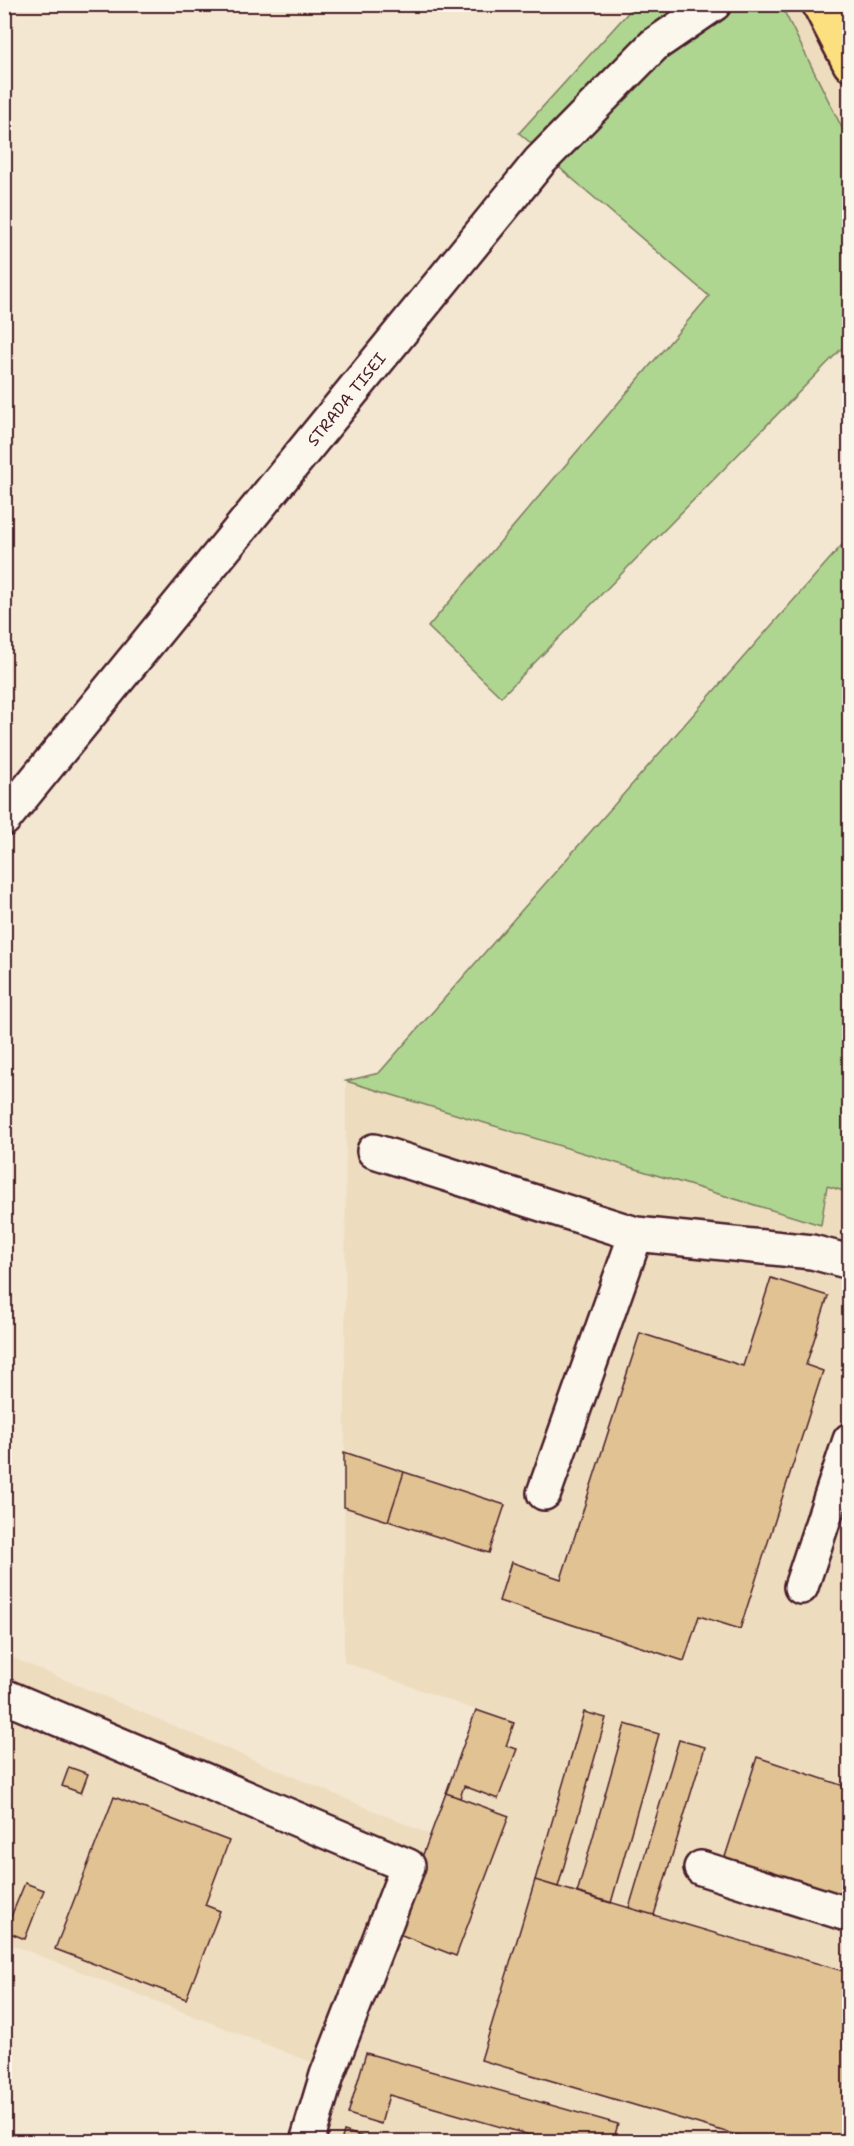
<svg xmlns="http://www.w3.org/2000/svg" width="854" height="2146" viewBox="0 0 854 2146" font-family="'Shantell Sans',sans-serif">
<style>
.built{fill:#eddcbe}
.green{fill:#afd691;stroke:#7c7a5e;stroke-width:1.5}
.building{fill:#e0c293;stroke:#4a1f2b;stroke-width:1.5}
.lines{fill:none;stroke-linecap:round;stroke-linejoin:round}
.minor-casing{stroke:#4a1f2b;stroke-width:38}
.major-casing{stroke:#4a1f2b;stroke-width:38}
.minor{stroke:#fbf7ec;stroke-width:33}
.major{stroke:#fce080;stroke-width:33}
.labels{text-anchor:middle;stroke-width:6;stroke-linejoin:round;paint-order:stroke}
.street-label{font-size:16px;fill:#4a1f2b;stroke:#fbf7ec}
</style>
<rect width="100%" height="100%" fill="#f3e7d1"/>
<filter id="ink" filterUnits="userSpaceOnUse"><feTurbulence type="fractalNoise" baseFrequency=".0167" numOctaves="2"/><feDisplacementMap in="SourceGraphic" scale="12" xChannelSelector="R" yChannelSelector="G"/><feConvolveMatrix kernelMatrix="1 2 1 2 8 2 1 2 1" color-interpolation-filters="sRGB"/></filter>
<g filter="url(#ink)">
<path class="built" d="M781,5h68v137l-58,-117z
M346,1081l475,144 6,-39 22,7v948h-552l24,-75 -316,-124 -1,-288 427,181 45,-125 -132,-48z"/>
<path class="green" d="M635,5h146l68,137v199l-348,356 -73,-70 281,-331 -190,-163z
M849,537l1,656 -23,-7 -6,39 -475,-144 33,-8z"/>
<path class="building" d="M771,1278l57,18 -22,69 17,6 -83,258 -41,-13 -15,45 -185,-60 12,-39 50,17 79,-246 103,33z
M344,1452l60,20 -16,49 -44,-14z
M404,1472l101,33 -16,48 -101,-32z
M476,1710l38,13 -8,23 11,3 -19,50 -34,-13 -4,12 -14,-5z
M584,1712l22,6 -48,169 -23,-7z
M625,1724l34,10 -48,169 -34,-10z
M679,1740l26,7 -51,168 -25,-7z
M757,1757l93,31v109l-125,-40z
M69,1767l19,7 -7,19 -19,-7z
M446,1793l63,23 -53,140 -62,-24z
M114,1797l115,44 -24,64 15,6 -34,88 -131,-50z
M535,1880l315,93v169h-90l-279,-82z
M25,1883l19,7 -19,49 -20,-8z
M366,2053l252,71 -5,18h-59l-165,-47 -8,29 -33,-10z
M344,2131l29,9v2h-32z"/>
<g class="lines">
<g class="minor-casing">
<path id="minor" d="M4,819l536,-658 114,-116 60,-41
M374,1151l262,83
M544,1493l92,-259 176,18 38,10
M801,1587l49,-147
M4,1696l404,170 -81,209 -20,67
M701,1868l149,47"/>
</g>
<g class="major-casing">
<path id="major" d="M819,4l31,60"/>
</g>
<use href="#minor" class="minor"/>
<use href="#major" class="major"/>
</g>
</g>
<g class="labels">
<g class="street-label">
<text transform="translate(346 399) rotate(-51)" y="6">STRADA TISEI</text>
</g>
</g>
<rect width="854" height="2146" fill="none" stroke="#fbf7ec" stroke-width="24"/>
<rect x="12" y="12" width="830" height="2122" fill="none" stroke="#4a1f2b" stroke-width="2" filter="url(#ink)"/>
</svg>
